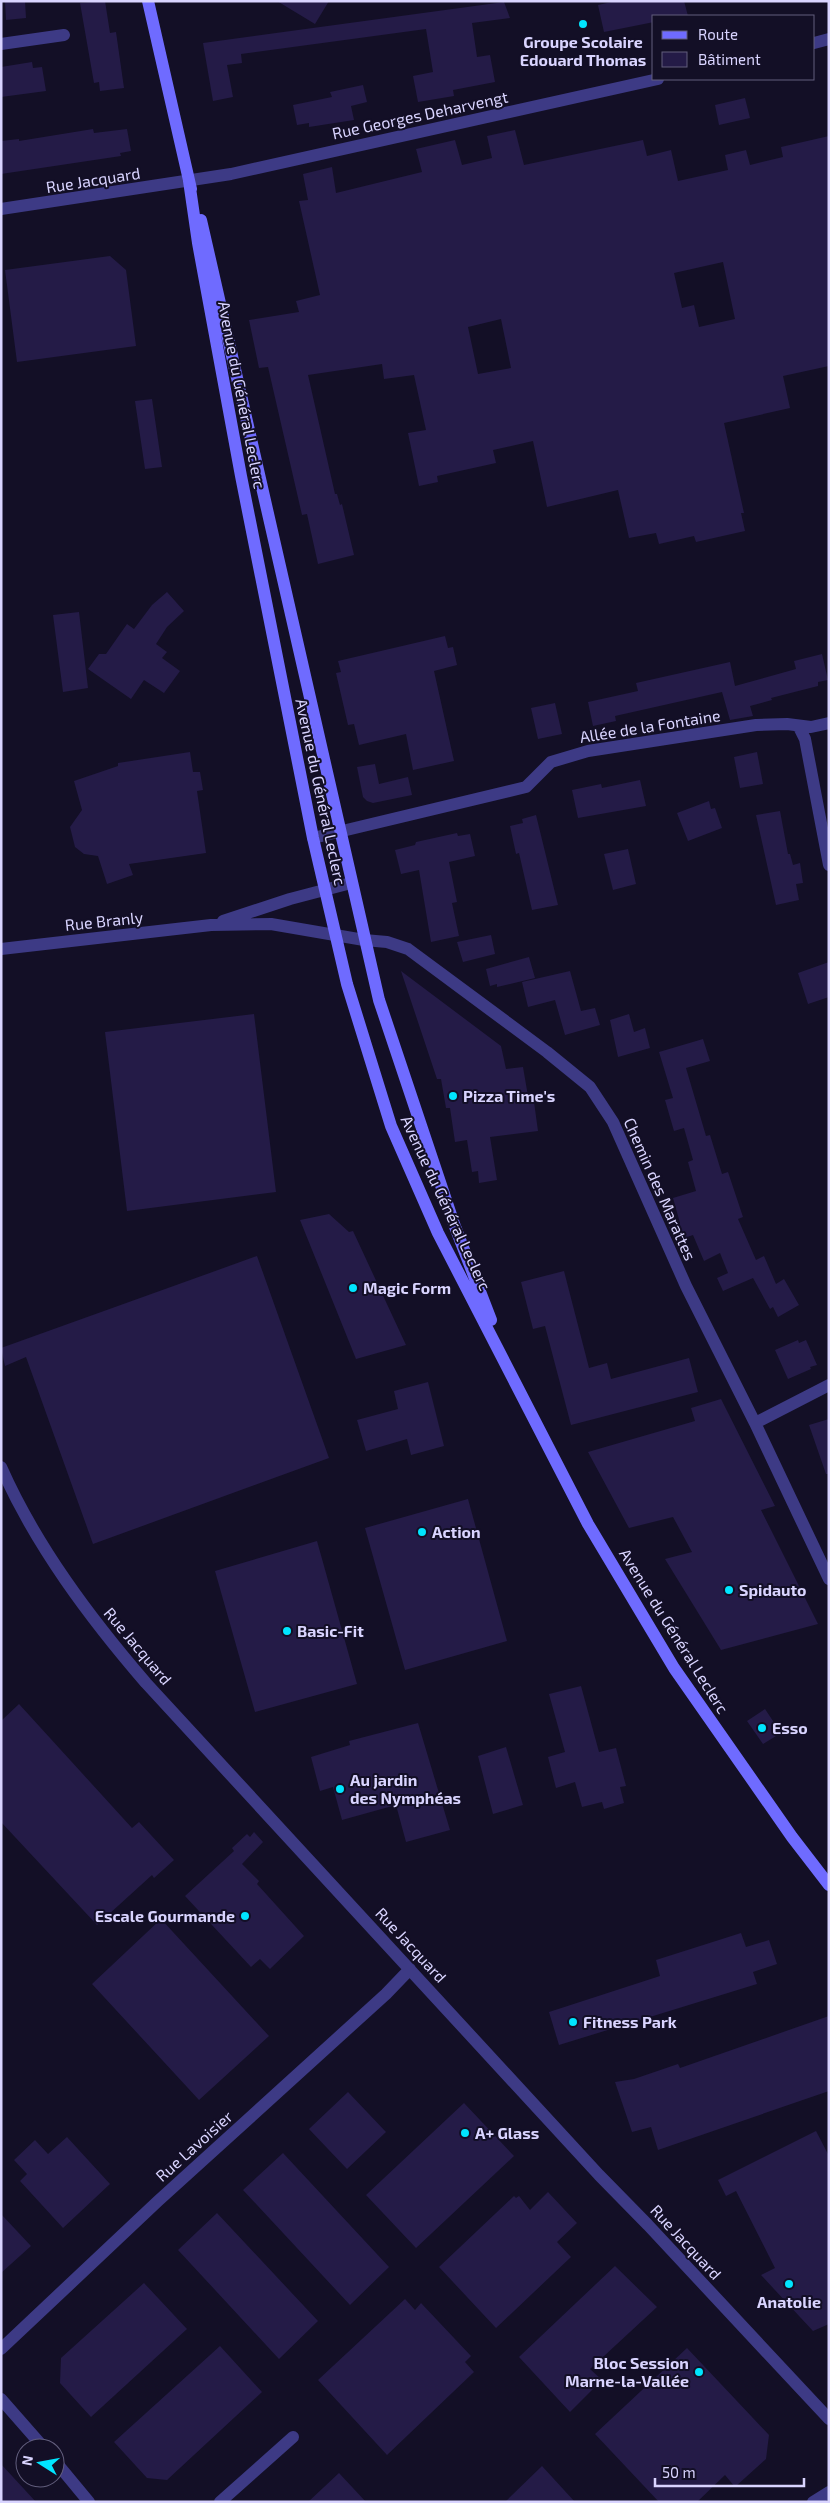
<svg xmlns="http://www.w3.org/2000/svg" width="830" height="2503" viewBox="0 0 830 2503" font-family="'Exo 2',sans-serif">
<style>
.building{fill:#241b47;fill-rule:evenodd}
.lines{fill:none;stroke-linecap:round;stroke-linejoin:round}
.street{stroke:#3d3a85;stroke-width:12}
.secondary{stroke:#6f6bff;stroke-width:12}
.poi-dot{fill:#00e5ff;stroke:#130f26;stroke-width:2}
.labels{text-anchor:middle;stroke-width:4;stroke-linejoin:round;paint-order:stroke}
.poi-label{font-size:16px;font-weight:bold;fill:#d9d4ff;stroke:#130f26;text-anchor:start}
.street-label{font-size:16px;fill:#d9d4ff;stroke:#130f26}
</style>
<rect width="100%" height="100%" fill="#130f26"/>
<path class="building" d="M5,1h20l1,17 -20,2z
M105,1l5,32 6,-1 8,56 -24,3 -1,-9 -5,1 -14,-80z
M277,1h52l-14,23z
M616,1h68l4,15h-34v6l-50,10 -6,-27z
M504,2l6,16 -38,5 5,34 13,-2 5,27 -42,8 1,6 -36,6 -5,-26 20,-4 -7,-43 -185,25 1,9 -15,2 6,32 -20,4 -10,-58z
M32,62l1,6 9,-1 4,24 -45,6v-30z
M363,85l4,17 -16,4 3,14 -45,7v-4l-12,2 -4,-20 39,-8 -2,-5z
M745,98l5,20 -31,7 -4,-20z
M93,129l1,4 33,-4 4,22 -11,2 1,3 -120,18v-33l18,-2v2z
M515,130l9,35 119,-25 4,16 24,-6 7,31 50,-11 -3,-15 21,-5 4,15 33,-8 -2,-10 48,-11v230l-46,10 7,32 -66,15 20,90h-3l4,18 -49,11 -2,-6 -35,8 -3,-11 -27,5 -11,-48 -71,17 -14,-66 -40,9 3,13 -59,13 1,6 -19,4 -11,-53 18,-3 -12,-55 -30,4 -2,-15 -74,11 27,119h2l3,11 2,-1 12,51 -36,9 -11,-50 -5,1 -34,-148 -9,1 -10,-48 50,-8 -3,-11 24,-6 -21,-94 9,-1 -5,-26 29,-7 4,26 86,-21 -6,-23 39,-9 7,25 30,-7 -5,-22zM723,262l12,57 -36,8 -5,-22 -12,3 -8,-35zM501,319l10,49 -33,6 -10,-47z
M110,256l16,14 10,76 -119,16 -12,-92z
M152,399l10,68 -17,2 -10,-68z
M167,592l17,19 -17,16 -11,17 11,8 -5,6 18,13 -16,22 -20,-13 -13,19 -43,-30 11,-15h7l21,-30 7,5 18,-24z
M79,612l9,76 -25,4 -10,-77z
M445,636l3,12 5,-1 4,18 -23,6 20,90 -41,9 -7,-36 -47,11 -5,-21 -6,1 -12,-52 5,-1 -3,-11z
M822,654l6,26 -10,2v4l-47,12 1,2 -22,6 3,10 -23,4 -8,-28 -107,24 1,5 -23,5 -5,-24 50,-11 -2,-8 94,-21 5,24 61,-17 -2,-8z
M555,703l7,31 -24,5 -7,-31z
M190,752l3,20h7l3,18 -6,1 9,62 -77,11 4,11 -26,9 -9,-28 -14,-2 -9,-7 -5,-20 12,-17 -8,-29 44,-15v-3z
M757,752l6,32 -23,4 -6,-31z
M375,764l4,20 29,-7 4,18 -39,8 -6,-2 -4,-4 -6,-30z
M640,780l6,26 -68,12 -6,-28 29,-6 1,4z
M709,801l2,8 4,-1 7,20 -34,13 -11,-28z
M780,811l8,43h2l3,11 7,-2 3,20 -7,1 3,16 -23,5 -20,-90z
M536,815l22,90 -26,5 -13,-57 -3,1 -6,-28 13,-3 -1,-4z
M457,833l1,3 12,-2 5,22 -26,6 8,40 -5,1 7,33 -28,6 -12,-72 -18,4 -6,-24 20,-5 1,-3z
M628,849l8,35 -23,6 -9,-36z
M491,935l4,19 -32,8 -6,-20z
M529,957l6,21 -38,9v-3l-7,2 -4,-17z
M829,962v35l-21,7 -10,-31z
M401,971l100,75 5,23 17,-2 6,35h5l4,29 -48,6 7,43 -18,3 -1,-12 -6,1 -5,-32 -12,2 -5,-34h-4l-5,-29h-4z
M570,971l11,40 14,-3 5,17 -35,10 -10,-35 -27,7 -6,-25z
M254,1014l22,178 -149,19 -22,-179z
M629,1014l5,18 11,-4 5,20 -32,9 -8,-37z
M703,1039l7,22 -24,7 20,68 4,-1 12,39 6,-2 15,45 -5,2 18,41 8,-4 12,28 8,-5 15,26 -21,12 -5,-10 -3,2 -17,-31 -30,13 -6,-13 11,-5 -8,-20 -16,8 -11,-26 -18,6 -6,-14 11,-4 -7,-25 23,-7 -8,-29 5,-2 -9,-32 -10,3 -9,-31 8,-2 -14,-46z
M329,1214l20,18 4,-1 53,114 -50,14 -56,-139z
M257,1256l72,202 -236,86 -67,-187 -21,9 -4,-18z
M564,1271l25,97 18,-5 4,16 78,-21 9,34 -127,33 -26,-99 -12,3 -12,-47z
M798,1340l1,3 7,-3 11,25 -7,2 1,2 -23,10 -13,-29z
M428,1382l16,64 -33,9 -4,-16 -41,12 -9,-31 41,-11 -4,-18z
M721,1399l54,107 -14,4 57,114 -97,26 -56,-91 27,-7 -19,-35 -44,11 -41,-76 107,-31 -4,-13z
M829,1419v55h-3l-17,-49z
M468,1499l39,142 -102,29 -40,-142z
M317,1541l40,143 -102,28 -40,-141z
M581,1686l18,66 17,-4 10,38 -6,1 4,16 -20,6 -2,-7 -20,5 -7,-25 -19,6 -8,-31 17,-5 -16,-58z
M19,1704l113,124 7,-6 35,38 -20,18 -2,-3 -55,50 -96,-103v-101z
M765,1709l16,24 -18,11 -16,-23z
M418,1723l32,107 -44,12 -10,-37 -54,15 -9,-33 -13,4 -9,-34 39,-12 -1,-4z
M506,1747l17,58 -30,9 -15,-58z
M254,1832l9,10 -21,22 17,17 -2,3 47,52 -34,33 -10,-10 -9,8 -66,-71 49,-45 -2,-3 15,-14 3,3z
M161,1919l108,117 -70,64 -107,-116z
M741,1933l5,14 23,-7 8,24 -24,8 4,12 -198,61 -10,-33 111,-36 -4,-16z
M829,2016v75l-171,59 -7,-23 -19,5 -17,-50 19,-3 44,-15 2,4z
M348,2092l38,40 -39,37 -38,-40z
M464,2103l50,53 -98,92 -50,-53z
M816,2131l13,25v168l-16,7 -52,-56 14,-7 -39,-77 -10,5 -8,-16z
M67,2137l43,47 -47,44 -43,-47 7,-7 -13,-14 21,-20 13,14z
M283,2153l106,114 -39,38 -107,-115z
M548,2192l29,31 -20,19 14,15 -75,71 -57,-61 75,-71 2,2 3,-2 11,14z
M217,2213l101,108 -39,38 -101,-109z
M1,2214l30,32 -30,27z
M615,2266l42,41 -67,62 12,11 -32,32 -51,-55z
M144,2283l43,46 -96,88 -31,-34 1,-25z
M405,2299l10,11 6,-7 50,53 -6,6 9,10 -87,83 -69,-75z
M220,2346l42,46 -95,88 -20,-2 -33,-36z
M687,2348l82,87 -3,24 -31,28 -10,-12 -28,27h-38l-64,-68z
M1,2464l35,38h-35z
M542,2466l33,36h-70z
M339,2473l27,29h-58z"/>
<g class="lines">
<path class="street" d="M814,43l15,-4
M1,44l63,-9
M1,209l230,-35 427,-95
M799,727l6,12 24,126
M313,838l213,-51 25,-25 37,-11 168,-26 31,-1 24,3 18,-4
M223,921l67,-22 61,-16
M1,949l210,-24 60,-1 93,16 23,2 21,7 139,103 43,35 23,35 73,164 69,137 74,156
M755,1423l74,-38
M1,1467c35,79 89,151 145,216l453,492 49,50 181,194
M1,2349l157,-148 228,-207 24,-25
M1,2399l43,49
M55,2461l34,41
M220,2502l73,-65
M813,2502l16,-10"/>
<path class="secondary" d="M148,1l43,188
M189,181l9,62 43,233 72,362 34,146 44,142 47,107 150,291 86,144 118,169 37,48
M201,220l178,780 75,224 37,96"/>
</g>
<g class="poi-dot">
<circle cx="583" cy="24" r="5"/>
<circle cx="453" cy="1096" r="5"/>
<circle cx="353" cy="1288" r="5"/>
<circle cx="422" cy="1532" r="5"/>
<circle cx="729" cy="1590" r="5"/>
<circle cx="287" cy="1631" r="5"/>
<circle cx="762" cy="1728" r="5"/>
<circle cx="340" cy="1789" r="5"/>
<circle cx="245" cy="1916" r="5"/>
<circle cx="573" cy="2022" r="5"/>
<circle cx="465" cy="2133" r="5"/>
<circle cx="789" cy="2284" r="5"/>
<circle cx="699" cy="2372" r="5"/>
</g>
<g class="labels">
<g class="poi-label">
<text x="583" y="48" text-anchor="middle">Groupe Scolaire<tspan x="583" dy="18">Edouard Thomas</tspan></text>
<text x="463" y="1102">Pizza Time's</text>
<text x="363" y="1294">Magic Form</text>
<text x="432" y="1538">Action</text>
<text x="739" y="1596">Spidauto</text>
<text x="297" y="1637">Basic-Fit</text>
<text x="772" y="1734">Esso</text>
<text x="350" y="1786">Au jardin<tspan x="350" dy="18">des Nymphéas</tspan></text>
<text x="235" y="1922" text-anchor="end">Escale Gourmande</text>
<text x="583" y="2028">Fitness Park</text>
<text x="475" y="2139">A+ Glass</text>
<text x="789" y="2308" text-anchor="middle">Anatolie</text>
<text x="689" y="2369" text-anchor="end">Bloc Session<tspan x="689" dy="18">Marne-la-Vallée</tspan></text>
</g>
<g class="street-label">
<text transform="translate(420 115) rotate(-12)" y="6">Rue Georges Deharvengt</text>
<text transform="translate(93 180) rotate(-9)" y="6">Rue Jacquard</text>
<text transform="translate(242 395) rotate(79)" y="6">Avenue du Général Leclerc</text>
<text transform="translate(650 726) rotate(-9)" y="6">Allée de la Fontaine</text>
<text transform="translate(321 792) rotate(78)" y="6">Avenue du Général Leclerc</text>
<text transform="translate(104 921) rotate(-6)" y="6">Rue Branly</text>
<text transform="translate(660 1189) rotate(66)" y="6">Chemin des Marattes</text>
<text transform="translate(446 1203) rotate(65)" y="6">Avenue du Général Leclerc</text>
<text transform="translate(674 1631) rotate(58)" y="6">Avenue du Général Leclerc</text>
<text transform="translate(138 1646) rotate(50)" y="6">Rue Jacquard</text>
<text transform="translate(411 1945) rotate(47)" y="6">Rue Jacquard</text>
<text transform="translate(194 2146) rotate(-42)" y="6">Rue Lavoisier</text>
<text transform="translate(686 2242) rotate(47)" y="6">Rue Jacquard</text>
</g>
</g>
<rect width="830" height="2503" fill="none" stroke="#d9d4ff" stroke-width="5"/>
<rect x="652" y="15" width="162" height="65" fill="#130f26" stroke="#625e7d"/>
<rect x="662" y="31" width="25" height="8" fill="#6f6bff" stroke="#625e7d"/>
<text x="698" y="40" font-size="15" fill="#d9d4ff">Route</text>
<rect x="662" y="52" width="25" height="15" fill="#241b47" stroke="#625e7d"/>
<text x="698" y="65" font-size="15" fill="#d9d4ff">Bâtiment</text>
<g transform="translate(40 2463) rotate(281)"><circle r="24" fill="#130f26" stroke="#625e7d"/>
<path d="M0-4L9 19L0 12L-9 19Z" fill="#00e5ff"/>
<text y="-8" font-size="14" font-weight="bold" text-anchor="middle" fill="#d9d4ff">N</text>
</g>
<path d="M655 2478v8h149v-8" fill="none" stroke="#d9d4ff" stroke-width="2.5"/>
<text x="662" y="2478" font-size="15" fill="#d9d4ff" stroke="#130f26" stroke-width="4" paint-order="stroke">50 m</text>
</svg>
